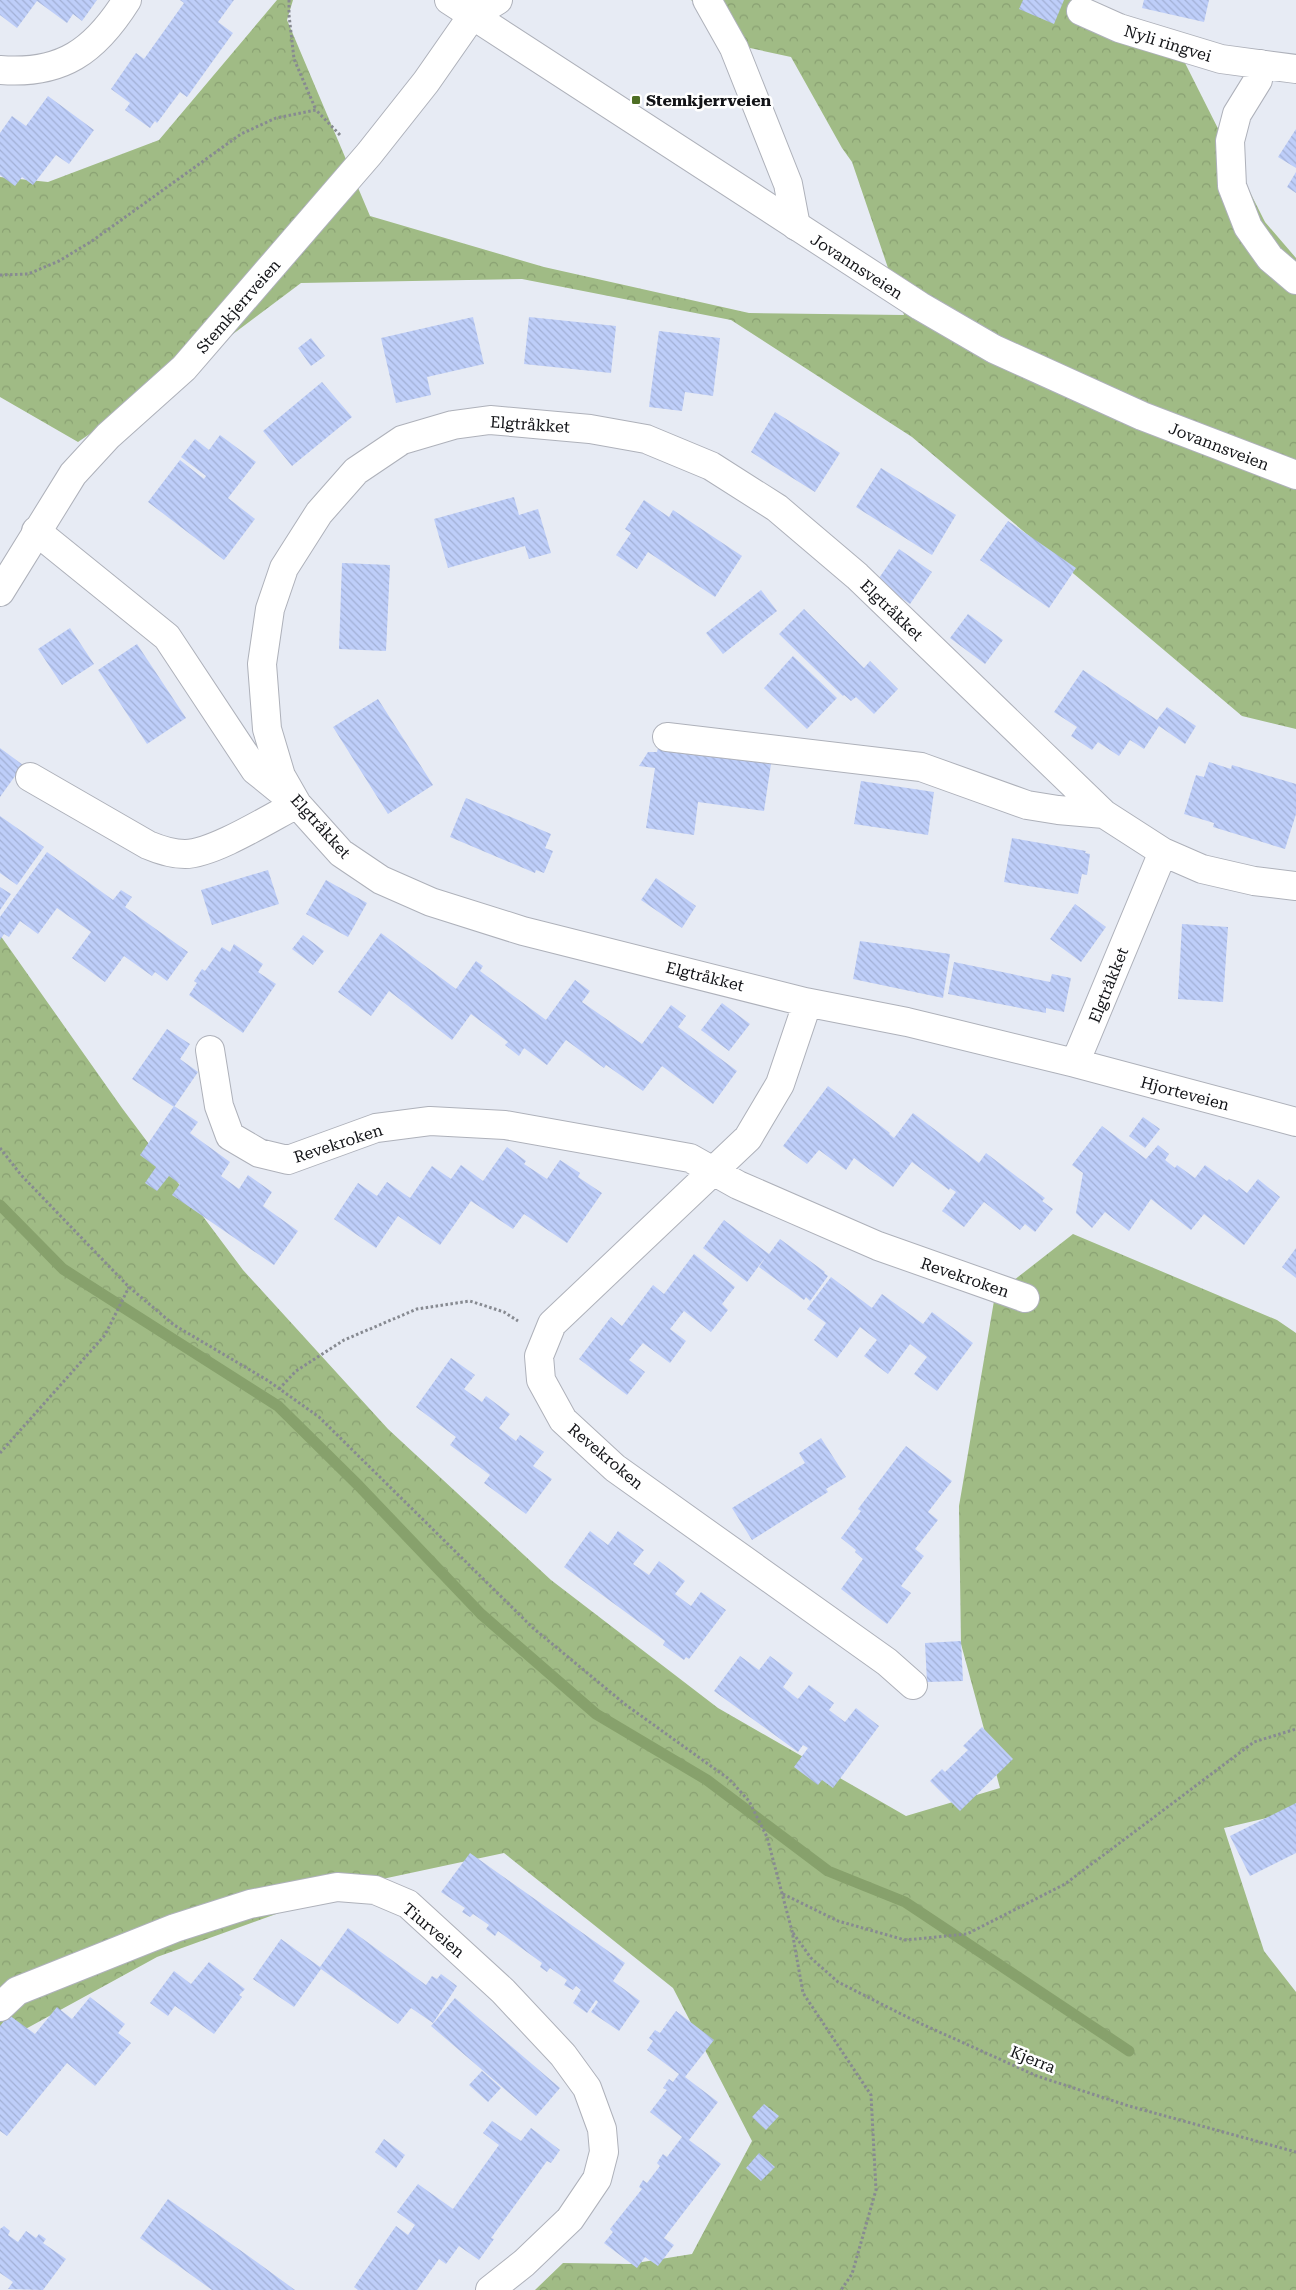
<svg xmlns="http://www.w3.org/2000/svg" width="1296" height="2290" viewBox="0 0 1296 2290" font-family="'Roboto Serif',serif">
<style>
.forest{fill:url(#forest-crowns)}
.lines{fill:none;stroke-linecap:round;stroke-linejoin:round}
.stream{stroke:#87a16c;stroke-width:11}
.building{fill:url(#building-back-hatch)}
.street-casing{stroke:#aeb1ba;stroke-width:30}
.secondary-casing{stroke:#aeb1ba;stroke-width:30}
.path{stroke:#878a91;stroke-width:3;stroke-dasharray:2.5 2.5;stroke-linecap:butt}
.street{stroke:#fff;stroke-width:28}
.secondary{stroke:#fff;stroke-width:28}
.poi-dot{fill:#4e6e24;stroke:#fff;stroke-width:2}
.labels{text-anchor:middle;stroke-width:5;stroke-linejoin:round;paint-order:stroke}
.street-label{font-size:16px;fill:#121317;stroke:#fff}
.poi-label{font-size:16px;font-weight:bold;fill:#121317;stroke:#fff;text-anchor:start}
</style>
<defs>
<pattern id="forest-crowns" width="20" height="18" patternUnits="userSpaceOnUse" patternTransform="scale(1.25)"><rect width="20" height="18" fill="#a0bb85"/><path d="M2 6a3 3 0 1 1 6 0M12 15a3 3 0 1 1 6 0" fill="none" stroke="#89a072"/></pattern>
<pattern id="building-back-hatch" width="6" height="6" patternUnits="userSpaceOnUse" patternTransform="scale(1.25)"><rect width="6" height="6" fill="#becef9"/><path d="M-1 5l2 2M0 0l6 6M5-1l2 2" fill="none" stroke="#a2b0d5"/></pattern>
</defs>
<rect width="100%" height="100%" fill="#e7ebf4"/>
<path class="forest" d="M277,0h16l-6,20 83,196 174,51 205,46 155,2 -52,-153 -10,-14 -51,-91 -41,-9 -59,-48h386l107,61 81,161 31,36v471l-54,-13 -330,-279 -181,-117 -209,-41 -221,4 -88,66 -135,93 -78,-45v-220l48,5 111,-42z
M0,935l122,173 121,162 145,159 163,151 167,128 188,108 94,-28 -39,-144 -2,-138 36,-211 78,-61 204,86 19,13v478l-72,17 40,123 32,41v298h-761l28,-27 67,1 62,-10 60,-113 -79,-153 -169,-135 -145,31 -202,73 -157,86z"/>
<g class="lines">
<path class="stream" d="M0,1205l63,64 215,137 81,80 122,128 115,100 111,66 121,91 77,31 224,149"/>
</g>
<path class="building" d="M0,0h97l-15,21 -9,-7 -6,9 -30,-22 -20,27 -17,-13z
M180,0h54l-16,22 15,11 -46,64 -7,-5 -23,31 -2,-2 -5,7 -25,-18 5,-7 -19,-14 25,-36 8,6 40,-56z
M1023,0h41l-10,24 -35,-15z
M1144,0h65l-5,22 -62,-14z
M48,96l46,34 -25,34 -13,-9 -23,30 -11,-8 -7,9 -15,-11v-42l12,-17 14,10z
M1296,129v39l-18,-11z
M1296,172v21l-9,-6z
M473,317l11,47 -57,13 4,18 -35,8 -15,-65z
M529,317l87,9 -5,47 -87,-9z
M659,331l61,7 -7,58 -28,-4 -3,19 -33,-4z
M311,338l14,18 -14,10 -13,-18z
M322,382l30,35 -60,49 -29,-35z
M775,412l65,41 -25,39 -64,-40z
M220,435l36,27 -28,36 27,21 -31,41 -76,-58 32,-42 24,19 2,-3 -25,-19 14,-18 14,11z
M881,468l75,47 -24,40 -76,-48z
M514,497l5,18 19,-6 13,44 -22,6 -4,-13 -77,22 -14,-49z
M644,500l25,17 4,-7 69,46 -27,41 -67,-45 -11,17 -21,-14 15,-22 -6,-4z
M1008,521l68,47 -27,40 -69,-48z
M899,549l33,23 -22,32 -33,-23z
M342,563l48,2 -4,86 -47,-2z
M761,590l16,21 -54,43 -17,-21z
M804,609l60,59 6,-7 28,28 -24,25 -18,-17 -5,4 -7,-6 -1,1 -64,-62z
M968,614l35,26 -18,24 -35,-26z
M70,628l24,36 -32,21 -24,-36z
M137,644l49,74 -39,26 -49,-74z
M793,656l44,42 -30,31 -43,-41z
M1083,670l74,50 10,-13 29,19 -11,18 -26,-18 -15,23 -14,-9 -11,16 -21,-14 -6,8 -21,-14 6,-9 -23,-15z
M378,699l55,86 -45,29 -55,-87z
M0,748l23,17 -23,32z
M658,748l113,16 -7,47 -66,-9 -4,33 -48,-7 9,-60 -16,-2 9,-14h9z
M1209,762l22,7 1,-4 64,19v30l-11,35 -72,-22 1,-4 -30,-9 12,-39 8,2z
M861,781l73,11 -6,43 -74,-11z
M466,798l85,36 -6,14 8,3 -9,22 -8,-3 -1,3 -85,-36z
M0,816l44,31 -27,38 -17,-12z
M1012,838l74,13 -1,2 5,1 -3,21 -5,-1 -4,20 -74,-12z
M47,852l66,48 8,-10 11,7 -7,10 63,45 -21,29 -12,-9 -3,4 -28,-20 -19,26 -33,-24 19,-26 -34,-24 -19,26 -18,-13 -11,16 -5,-3 -4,6v-23z
M268,870l11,34 -67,21 -11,-35z
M656,878l40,28 -14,22 -41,-28z
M326,880l41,23 -19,34 -42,-23z
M0,887l11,7 -11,16z
M1075,904l31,23 -25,35 -31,-23z
M1182,924l46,3 -5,75 -45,-3z
M381,933l75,56 20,-28 7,5 -3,5 66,49 29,-40 15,11 -8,11 60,42 29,-39 15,11 -8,11 59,44 -24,33 -51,-38 -19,25 -37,-26 -2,3 -38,-28 -19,25 -23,-17 -5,8 -14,-11 3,-3 -37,-28 -19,26 -63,-49 -18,25 -33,-24z
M303,935l21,16 -11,14 -21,-16z
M860,941l90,13 -7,44 -90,-19z
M234,944l29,20 -5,8 18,12 -33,49 -54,-38 8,-12 -3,-2 8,-12 3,2 17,-24 8,5z
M954,962l96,20 2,-8 19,4 -7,34 -18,-4v5l-98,-19z
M722,1003l28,21 -21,27 -28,-21z
M167,1029l23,15 -10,15 18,13 -24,35 -42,-28z
M828,1086l62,47 -1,1 5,4 19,-25 66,50 7,-10 59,45 -3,3 11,8 -18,23 -10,-8 -5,6 -36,-28 -20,25 -22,-16 14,-19 -6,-4 -1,2 -37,-28 -19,25 -39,-29 -8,12 -27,-20 -12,14 -24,-18z
M174,1106l24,16 -8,11 40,29 -9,14 18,13 9,-14 24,17 -9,14 35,25 -24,34 -102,-70 8,-11 -11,-8 -12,15 -12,-8 11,-16 -16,-12z
M1143,1117l17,12 -15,19 -16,-12z
M1102,1126l44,33 12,-14 11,9 -4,6 10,8 2,-3 18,13 10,-13 22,16 2,-2 18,14 11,-14 22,18 -36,48 -40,-31 -13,16 -40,-31 -22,32 -24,-19 -13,16 -16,-15 7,-40 -11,-8z
M507,1147l19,14 -2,3 23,15 13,-19 20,13 -2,4 24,16 -35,50 -43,-29 -11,15 -42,-28 -31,44 -42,-29 -22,32 -42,-29 24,-36 19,13 10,-14 23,16 22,-32 19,13 10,-14 22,16z
M724,1220l45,34 11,-15 45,33 -1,1 4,3 -18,25 -4,-4 -2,3 -45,-33 8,-12 -20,27 -44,-34z
M1296,1248v30l-14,-11z
M694,1254l41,33 -13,17 6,6 -17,22 -27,-21 -14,18 16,12 -16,22 -27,-20 -14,17 16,12 -18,23 -48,-36 32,-42 11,9 31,-41 11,9z
M831,1277l41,31 10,-14 41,30 9,-12 41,31 -36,48 -23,-17 13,-17 -17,-13 -22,30 -24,-18 13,-16 -17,-13 -23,31 -23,-18 12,-17 -19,-14z
M451,1358l24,17 -11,14 18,13 4,-6 24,18 -11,14 17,13 4,-6 24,17 -11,14 19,13 -26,35 -42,-31 6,-8 -40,-30 6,-8 -40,-30z
M821,1438l25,39 -20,12 2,3 -76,48 -20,-32 73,-45 -6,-10z
M906,1446l46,35 -24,31 10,8 -23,29 9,7 -23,30 10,7 -24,31 -46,-35 22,-30 -8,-7 1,-2 -15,-12 20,-27 -3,-2z
M590,1531l18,14 10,-14 26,19 -11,14 16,11 10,-14 26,20 -10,13 16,12 10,-14 25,18 -37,49 -3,-2 -2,3 -21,-15 2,-4 -101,-74z
M961,1641l2,40 -36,1 -2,-39z
M740,1656l19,14 11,-14 23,17 -10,14 15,12 11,-14 25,18 -5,7 16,12 11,-14 23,18 -46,62 -11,-8 -4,5 -24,-18 14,-19 -5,-3 -5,7 -84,-61z
M982,1727l31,32 -53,52 -30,-30 12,-12 3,3 23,-22 -5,-4z
M1296,1803v50l-46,23 -20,-40z
M470,1853l155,110 -12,18 27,20 -21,30 -28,-19 7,-10 -2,-2 -9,13 -14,-10 8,-13 -5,-4 -3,4 -9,-5 3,-5 -17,-12 -3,4 -7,-5 2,-4 -44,-32 -3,5 -9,-7 3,-4 -16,-11 -3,3 -8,-5 3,-4 -24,-16z
M348,1928l78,57 6,-9 5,3 4,-5 16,12 -24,37 -22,-15 -13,16 -77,-55 -27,38 -41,-28 28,-40 39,28z
M209,1962l36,27 -6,6 3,2 -28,37 -39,-28 -7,10 -18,-13 24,-32 17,13z
M90,1997l35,27 -7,9 13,10 -36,43 -28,-23 -60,73 -7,-5v-105l9,-11 26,19 22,-27 15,12z
M455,1998l105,90 -24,28 -105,-90z
M676,2011l38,29 -29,37 33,25 -29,38 32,24 -57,74 10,7 -16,21 -13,-9 -8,11 -33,-25 9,-11 -3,-3 32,-40 -3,-2 4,-7 4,3 13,-17 -3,-3 6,-9 4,3 15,-20 -32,-25 17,-22 -4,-2 6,-9 4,3 6,-8 -32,-24 6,-9 -4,-3 6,-8 5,3z
M482,2071l19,17 -13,14 -19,-17z
M764,2104l15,12 -13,14 -14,-13z
M492,2121l29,20 10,-13 29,22 -9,13 -4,-2 -56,77 3,1 -15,21 -20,-14 -13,18 -7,-5 -22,31h-59l-4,-3 42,-61 12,9 7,-10 -18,-13 21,-28 35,25 46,-64 -16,-12z
M384,2139l21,16 -9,13 -21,-16z
M759,2153l16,14 -14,14 -15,-13z
M168,2199l79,56 48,35h-83l-72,-52z
M4,2226l6,5 -2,4 10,7 8,-11 10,7 3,-4 7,5 -3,4 23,16 -23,31 -35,-1 5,-7 -13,-9v-44z"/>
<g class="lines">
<g class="street-casing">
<path id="street" d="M707,0l27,48 54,136 8,42
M1081,11l38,17 102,31 75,10
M472,16l26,-16
M1260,64l-2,16 -21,34 -7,27 2,45 16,41 22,31 26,22
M0,70c62,5 95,-19 127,-70
M667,737l254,30 106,38 31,5 46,4
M30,777l118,68c12,5 23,9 37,9 28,0 85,-36 112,-50l-42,-34 -88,-133 -131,-106
M1163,852l-88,211 -168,-41 -102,-20 -282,-71 -92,-29 -50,-22 -40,-27 -44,-49 -16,-28 -14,-47 -5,-65 8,-55 14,-41 35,-55 37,-42 46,-31 51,-15 37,-5 100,9 56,10 65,27 66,42 80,68 247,238 59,38 39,17 52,12 42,5
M805,1002v8l-25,74 -32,54 -196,186 -13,32 2,24 22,40 52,48 272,194 26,23
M210,1050l9,56 11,30 29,17 29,7 88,-32 54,-7 75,4 185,33 48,27 140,61 147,52
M1075,1063l221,59
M0,2007l17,-16 158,-63 75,-24 87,-17 38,3 33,14 95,87 60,64 24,33 15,41 2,23 -7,27 -27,40 -46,44 -34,27"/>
</g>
<g class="secondary-casing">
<path id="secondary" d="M449,0l471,306 74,43 148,67 154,59
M0,592l73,-118 35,-38 76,-68 185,-214 57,-72 46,-66"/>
</g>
<path class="path" d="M289,0v15l5,44 22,51
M0,275l28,-1 31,-13 33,-20 149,-107 35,-16 40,-8 25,26
M0,1148l21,27 108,112 45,38 93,55 52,37 214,211 93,77 103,74 20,22 18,36 25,94 11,62 68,102 5,95 -24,84 -11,16
M279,1389l17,-18 48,-31 73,-31 53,-8 34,11 14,9
M0,1453l105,-118 24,-48
M783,1894l55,27 67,19 62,-6 98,-50 189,-142 42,-13
M793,1933l18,25 27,24 77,39 122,55 92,30 167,46"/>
<use href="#street" class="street"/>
<use href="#secondary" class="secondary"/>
</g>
<rect class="poi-dot" x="631" y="95" width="10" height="10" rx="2.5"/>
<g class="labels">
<g class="street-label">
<text transform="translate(1168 43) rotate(17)" y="6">Nyli ringvei</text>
<text transform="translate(857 266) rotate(33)" y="6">Jovannsveien</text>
<text transform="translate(238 306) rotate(-49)" y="6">Stemkjerrveien</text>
<text transform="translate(530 424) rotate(4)" y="6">Elgtråkket</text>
<text transform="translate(1219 446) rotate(21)" y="6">Jovannsveien</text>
<text transform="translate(892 610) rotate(44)" y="6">Elgtråkket</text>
<text transform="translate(321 826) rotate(48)" y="6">Elgtråkket</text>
<text transform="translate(705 976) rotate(14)" y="6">Elgtråkket</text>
<text transform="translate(1108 985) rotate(-68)" y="6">Elgtråkket</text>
<text transform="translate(1185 1093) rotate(15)" y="6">Hjorteveien</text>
<text transform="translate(338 1143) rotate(-18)" y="6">Revekroken</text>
<text transform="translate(965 1277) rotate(19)" y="6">Revekroken</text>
<text transform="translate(606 1456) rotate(40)" y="6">Revekroken</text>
<text transform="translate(434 1930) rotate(40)" y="6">Tiurveien</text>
<text transform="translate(1033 2059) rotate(22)" y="6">Kjerra</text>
</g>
<g class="poi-label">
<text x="646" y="106">Stemkjerrveien</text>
</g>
</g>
</svg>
